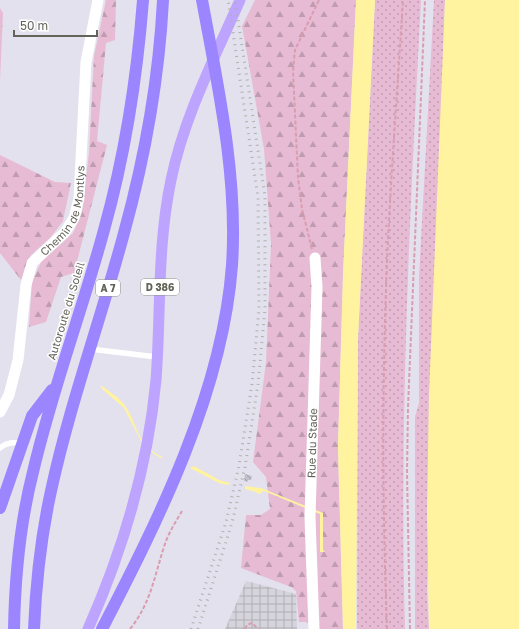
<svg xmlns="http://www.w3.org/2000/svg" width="519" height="629" viewBox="0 0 519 629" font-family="'Golos Text',sans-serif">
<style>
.industrial{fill:url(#industrial-grid)}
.grass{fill:url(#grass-dots)}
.forest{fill:url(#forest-firs)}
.water{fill:#fff39f}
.building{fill:url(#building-back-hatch)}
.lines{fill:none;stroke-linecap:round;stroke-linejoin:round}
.path{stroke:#da9daf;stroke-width:2;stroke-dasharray:4 2;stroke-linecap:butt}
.service{stroke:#fff;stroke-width:5.5}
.minor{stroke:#fff;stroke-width:11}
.primary{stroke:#bda4ff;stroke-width:11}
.motorway{stroke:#9c86ff;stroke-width:12}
.rail{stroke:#afafac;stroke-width:3;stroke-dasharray:1 5;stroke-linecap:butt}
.labels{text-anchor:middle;stroke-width:3;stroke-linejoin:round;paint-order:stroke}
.shield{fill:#fff;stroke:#92928b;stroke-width:1}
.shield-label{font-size:10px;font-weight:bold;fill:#636359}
.street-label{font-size:11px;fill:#636359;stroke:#fff}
</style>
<defs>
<pattern id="industrial-grid" width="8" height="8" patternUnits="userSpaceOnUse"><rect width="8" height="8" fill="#d5d3dc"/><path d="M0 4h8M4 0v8" fill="none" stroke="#b0afb5"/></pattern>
<pattern id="grass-dots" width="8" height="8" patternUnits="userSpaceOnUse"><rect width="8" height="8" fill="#e7bbd4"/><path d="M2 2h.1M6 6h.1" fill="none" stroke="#bf9caf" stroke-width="1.8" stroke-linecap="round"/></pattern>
<pattern id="forest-firs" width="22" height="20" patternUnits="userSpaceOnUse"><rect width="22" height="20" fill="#e7bbd4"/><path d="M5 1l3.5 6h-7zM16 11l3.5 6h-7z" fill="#bf9caf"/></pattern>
<pattern id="building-back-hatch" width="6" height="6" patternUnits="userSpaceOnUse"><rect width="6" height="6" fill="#c0c0cb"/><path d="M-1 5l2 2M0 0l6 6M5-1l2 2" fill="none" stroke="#a0a0a8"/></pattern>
</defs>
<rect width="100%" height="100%" fill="#e3e1ed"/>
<path class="industrial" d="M246,581l50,13 1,35h-72z"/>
<path class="grass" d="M375,0h46c-11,210 -22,419 -16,629h-48l1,-291z
M434,0h11l-18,591 2,38h-14v-212l4,-14v-126z"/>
<path class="forest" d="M106,0h10l-1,40 -9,3 -9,98 10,4 -33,128 -13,4 -15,45 -17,5 3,-45 9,-20 32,-29 9,-20 7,-61 5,-96z
M255,0h101l-13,274 -5,173 5,182h-25v-2l-13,-5h-6l-3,-31 -5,-4 -50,-19 5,-53h15l9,-6 -4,-32 -13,-15 13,-100 5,-118 -7,-95 -22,-123z
M0,8l3,5 -3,68z
M0,155l55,27 16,1 -8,38 -13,17 -19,17 -10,25 -21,-27z"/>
<path class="water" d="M356,0h19l-17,338 -2,291h-13l-5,-182 5,-173z
M445,0h74v629h-90l-2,-117 2,-117z
M101,385c7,6 16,11 22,18 17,22 10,39 39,54v2l-18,-12 -20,-39 -23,-20z
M194,466l25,14 11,3 -1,2 -10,-2 -29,-15z
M245,486l16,2 62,25v37l2,2h-5v-38l-56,-23 -6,3 -2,-2 -11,-3z"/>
<path class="building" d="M245,474l7,2 -1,4h-3l-1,2 -3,-1z"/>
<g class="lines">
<path class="path" d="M312,249l-10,-40 -4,-31 -5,-107 2,-21 24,-50
M130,629c22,-27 25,-57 36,-88 4,-10 10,-20 16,-30
M245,629l2,-4 5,-2 6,6
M387,629c-5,-129 -5,-260 1,-389 4,-80 10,-160 15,-240
M410,629l-3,-157 1,-65 17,-407"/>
<path class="service" d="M90,349l67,8
M0,448c7,-6 13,-6 22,-4"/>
<g class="minor">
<path id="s1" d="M0,412l9,-17 9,-35 8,-75 6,-22 33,-31 9,-14 5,-20 7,-136 12,-62"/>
<path id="s2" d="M314,629l-4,-112 7,-230 -2,-29"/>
</g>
<path class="primary" d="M88,629c35,-79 60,-163 68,-249 5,-66 1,-134 15,-200 13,-63 43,-121 69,-180"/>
<path class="motorway" d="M0,508l32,-92 20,-26
M14,629c1,-53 6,-106 19,-157 19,-82 49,-161 71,-242 21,-75 33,-152 39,-230
M34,629c2,-46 7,-93 17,-138 19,-88 50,-172 73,-258 21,-76 35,-154 39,-233
M102,629c57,-110 121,-238 130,-364 6,-88 -14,-179 -30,-265"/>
<path class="rail" d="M191,629l35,-107 13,-56 13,-82 7,-75 -1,-112 -30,-197
M198,629l34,-106 13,-56 13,-83 7,-75v-113l-30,-196"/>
</g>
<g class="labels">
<g class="shield">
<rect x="141" y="279" width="38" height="16" rx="3"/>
<rect x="96" y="280" width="24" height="16" rx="3"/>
</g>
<g class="shield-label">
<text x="160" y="291">D 386</text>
<text x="108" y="292">A 7</text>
</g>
<g class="street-label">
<text dy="4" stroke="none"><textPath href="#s1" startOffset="218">Chemin de Montlys</textPath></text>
<text transform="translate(66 311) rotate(-73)" y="4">Autoroute du Soleil</text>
<text dy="4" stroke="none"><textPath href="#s2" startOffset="186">Rue du Stade</textPath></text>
</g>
</g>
<path d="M14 30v6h83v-6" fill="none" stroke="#636359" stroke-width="2"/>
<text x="20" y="30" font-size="12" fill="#636359" stroke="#ffffff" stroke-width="3" paint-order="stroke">50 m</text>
</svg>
